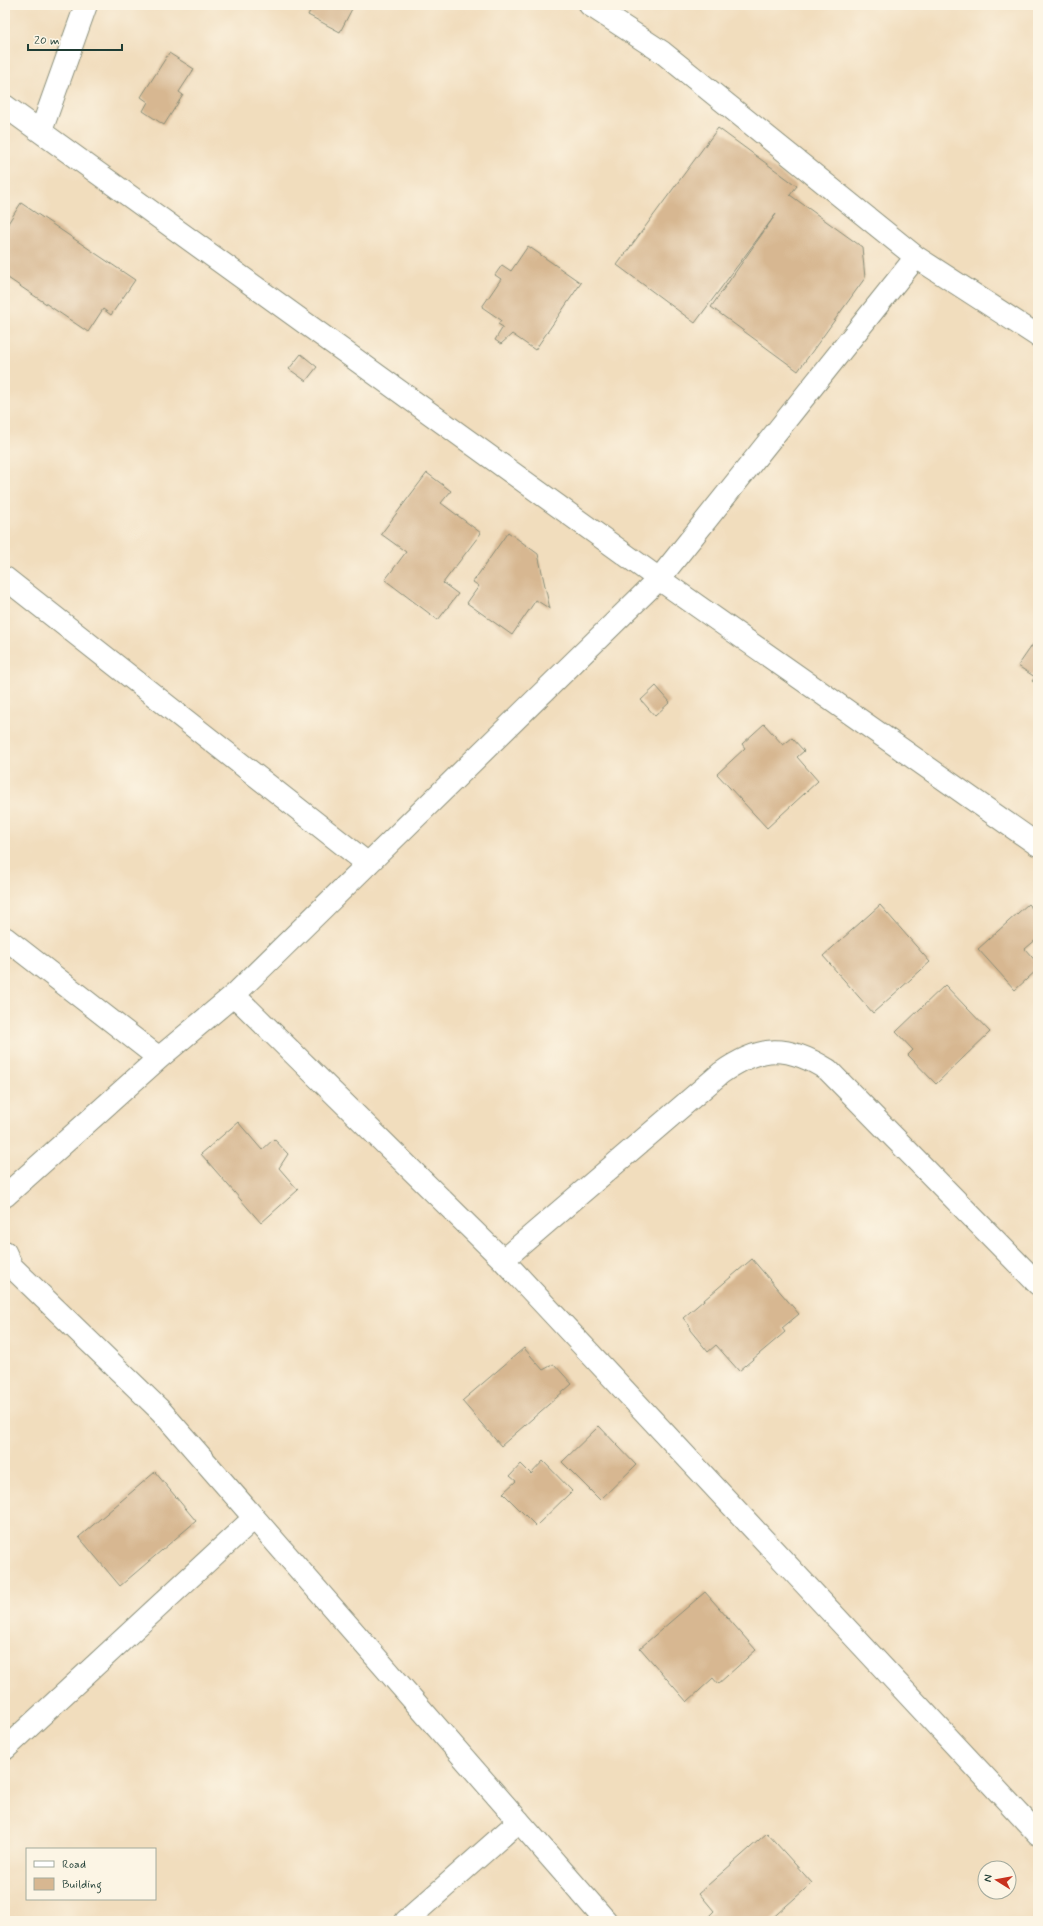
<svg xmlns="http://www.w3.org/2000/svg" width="1043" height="1926" viewBox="0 0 1043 1926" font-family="Mynerve,sans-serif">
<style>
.building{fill:#d7b791}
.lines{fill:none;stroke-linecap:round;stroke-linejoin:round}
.minor-casing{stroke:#888d78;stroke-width:24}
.minor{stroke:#fff;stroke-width:22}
</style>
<rect width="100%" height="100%" fill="#fcf5e5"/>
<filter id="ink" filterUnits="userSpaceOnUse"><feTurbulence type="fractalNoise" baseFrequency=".025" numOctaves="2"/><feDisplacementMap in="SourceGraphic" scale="8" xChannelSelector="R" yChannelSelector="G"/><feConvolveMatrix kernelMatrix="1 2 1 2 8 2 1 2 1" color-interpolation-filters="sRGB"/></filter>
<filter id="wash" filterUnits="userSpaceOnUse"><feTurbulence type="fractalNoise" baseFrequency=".012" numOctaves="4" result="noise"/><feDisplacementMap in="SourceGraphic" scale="16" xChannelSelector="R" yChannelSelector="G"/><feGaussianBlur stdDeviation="0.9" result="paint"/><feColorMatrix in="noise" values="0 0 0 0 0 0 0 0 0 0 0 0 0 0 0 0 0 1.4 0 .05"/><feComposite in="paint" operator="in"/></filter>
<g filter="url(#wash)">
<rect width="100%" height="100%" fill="#f1ddbd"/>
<g id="blocks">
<path class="building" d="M313,5h41l-14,27 -32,-17z
M169,53l25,16 -15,23 4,3 -19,30 -21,-14 5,-9 -7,-5z
M718,128l79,58 -7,9 72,52 3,31 -67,93 -87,-64 65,-93 -81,109 -78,-58z
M21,203l114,77 -24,35 -8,-6 -15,23 -83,-56v-48z
M528,246l53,37 -46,67 -23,-16 -11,10 -6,-4 8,-13 -5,-3 3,-4 -19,-13 19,-28 -6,-4 7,-10 9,6z
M301,354l16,13 -11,14 -17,-12z
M427,473l24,18 -10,12 40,30 -38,50 15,11 -20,26 -53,-40 21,-28 -25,-18z
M508,532l30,22 12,55 -14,-9 -24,35 -45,-32 12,-17 -6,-4z
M1038,637v48l-6,-4 3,-4 -17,-11z
M656,686l14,16 -15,14 -14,-16z
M764,724l19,21 9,-7 12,13 -7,6 21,24 -51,47 -50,-54 28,-26 -3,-4z
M1028,904l10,11v23l-13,11 13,15v5l-23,21 -37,-41z
M880,905l50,57 -57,51 -50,-57z
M945,985l45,47 -54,52 -28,-29 5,-5 -17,-18z
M238,1122l24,28 12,-11 14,15 -9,14 19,22 -37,33 -60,-69z
M752,1259l47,55 -17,14 3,4 -46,39 -23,-26 -8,7 -18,-22 -1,-5 -6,-7z
M524,1348l19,22 11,-6 18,20 -71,62 -39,-45z
M599,1426l37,39 -36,35 -38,-38z
M543,1461l29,30 -36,35 -33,-33 13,-12 -6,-5 11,-12 10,10z
M155,1472l41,49 -76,65 -41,-49z
M705,1592l51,58 -38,34 -5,-6 -26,24 -47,-54z
M767,1833l45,50 -43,38h-40l-3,-3 -4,3h-14l-2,-2 8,-8 -15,-18z"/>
</g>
</g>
<g filter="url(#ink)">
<use href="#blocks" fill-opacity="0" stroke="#888d78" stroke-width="1"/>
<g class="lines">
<g class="minor-casing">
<path id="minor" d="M590,5l72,47 254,205 122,79
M5,106l654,473 379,266
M41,131l45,-126
M5,578l363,286
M5,938l154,120
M234,995l269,265 535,574
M5,1196l154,-138 75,-63 425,-416 257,-322
M5,1252l7,15 149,144 445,510
M503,1260l218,-187c40,-28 66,-29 107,-3l210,214
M5,1749l249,-231
M406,1921l113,-100"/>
</g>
<use href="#minor" class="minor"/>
</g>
</g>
<rect width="1043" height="1926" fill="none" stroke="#fcf5e5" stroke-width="20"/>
<rect x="26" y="1848" width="130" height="52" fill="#fcf5e5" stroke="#a4ab9e"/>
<rect x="34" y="1861" width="20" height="6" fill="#ffffff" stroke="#a4ab9e"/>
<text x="62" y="1868" font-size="12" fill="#1f3d34">Road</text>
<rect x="34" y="1878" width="20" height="12" fill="#d7b791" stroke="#a4ab9e"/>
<text x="62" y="1888" font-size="12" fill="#1f3d34">Building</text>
<g transform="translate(997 1880) rotate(281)"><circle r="19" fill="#fcf5e5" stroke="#a4ab9e"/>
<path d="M0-3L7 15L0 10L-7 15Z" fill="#c8321e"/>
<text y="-6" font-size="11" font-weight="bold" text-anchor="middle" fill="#1f3d34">N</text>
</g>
<path d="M28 44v6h94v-6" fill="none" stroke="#1f3d34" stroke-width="2"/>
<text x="34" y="44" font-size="12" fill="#1f3d34" stroke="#fcf5e5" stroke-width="3" paint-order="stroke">20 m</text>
</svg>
